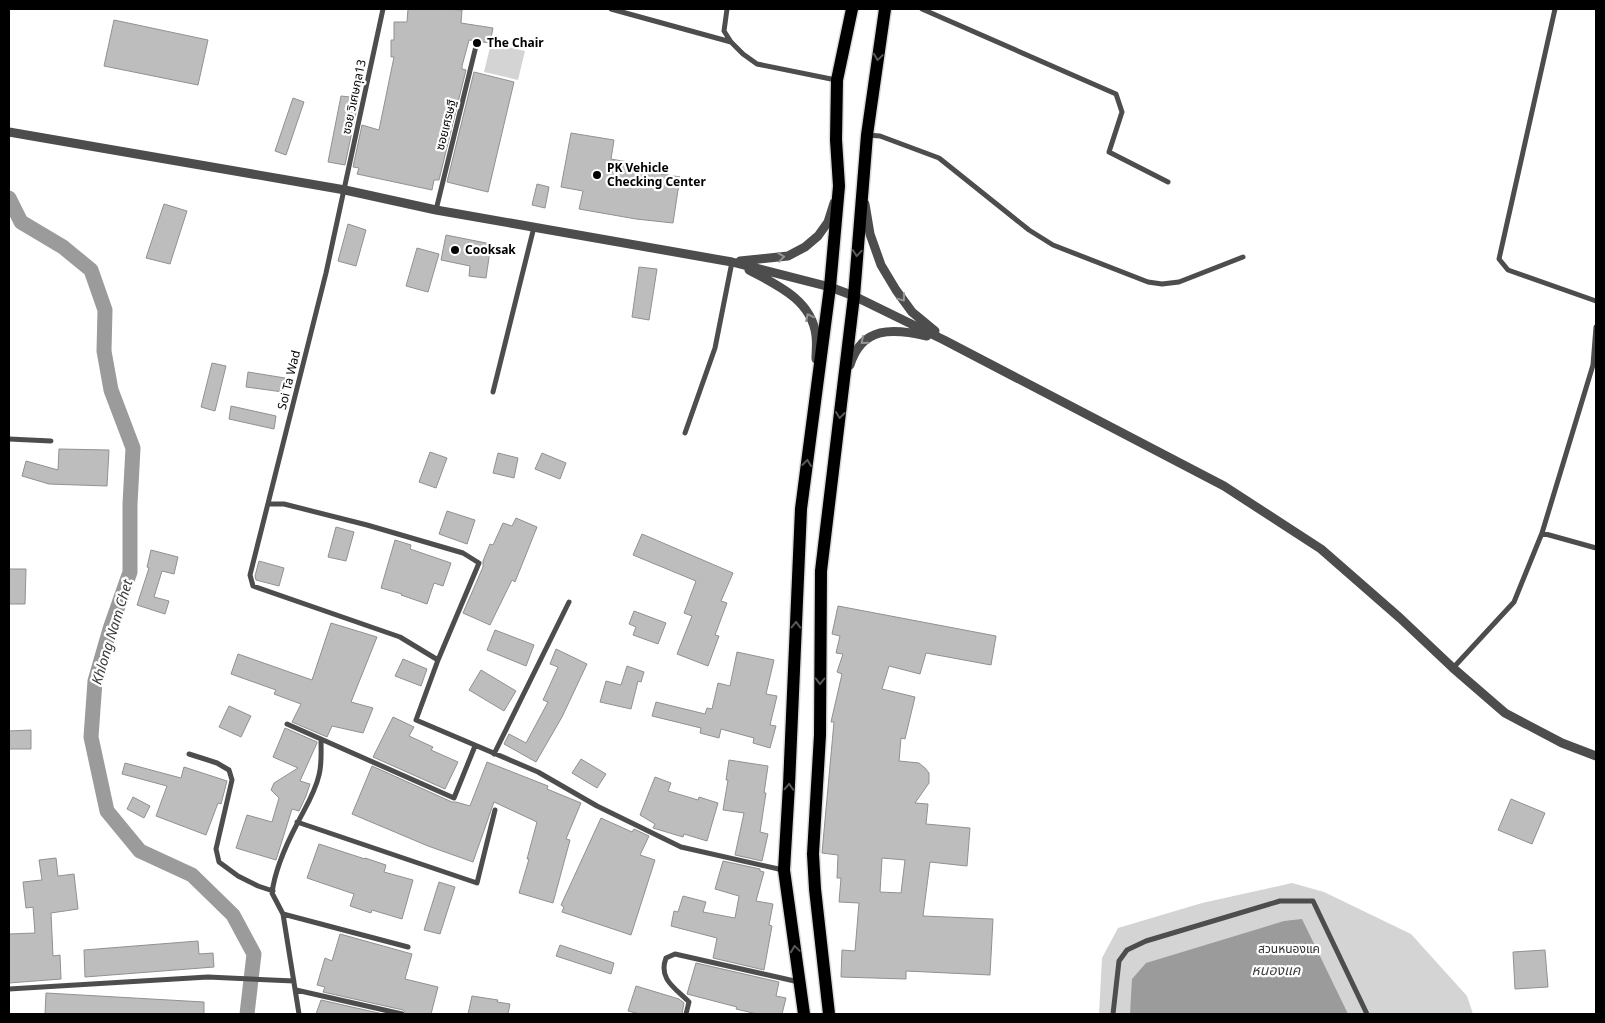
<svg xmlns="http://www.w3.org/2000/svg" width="1605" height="1023" viewBox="0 0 1605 1023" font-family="'Noto Sans','Noto Sans Thai',sans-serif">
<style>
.green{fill:#d4d4d4}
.water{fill:#9b9b9b}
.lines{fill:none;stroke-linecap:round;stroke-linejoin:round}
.canal{stroke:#9b9b9b;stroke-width:15}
.building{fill:#bdbdbd;stroke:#919191;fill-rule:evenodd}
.primary-casing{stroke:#dbdbdb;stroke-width:15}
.minor{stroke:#4d4d4d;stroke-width:5}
.tertiary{stroke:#4d4d4d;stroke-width:9}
.primary{stroke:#000;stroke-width:12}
.oneway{stroke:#595959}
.oneway2{stroke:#949494}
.poi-dot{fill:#000;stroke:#fff;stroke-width:2}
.labels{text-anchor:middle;stroke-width:4.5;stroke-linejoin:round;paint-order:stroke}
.poi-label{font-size:12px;font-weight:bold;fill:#000;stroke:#fff;text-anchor:start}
.street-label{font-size:12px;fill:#000;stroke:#fff}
.park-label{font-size:12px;fill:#2b2b2b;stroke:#fff}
.water-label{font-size:14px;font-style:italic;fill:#3c3c3c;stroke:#fff}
</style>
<rect width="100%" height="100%" fill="#fff"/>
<path class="green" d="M491,43l34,8 -7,29 -34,-8z
M1292,883l32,9 87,42 56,62 6,18h-374l3,-56 16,-30 84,-25z"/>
<path class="water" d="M1302,919l46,95h-218l2,-35 14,-16 138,-42z"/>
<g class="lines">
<path class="canal" d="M9,198l12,24 42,25 28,23 14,40 -1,41 7,39 22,58 -3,56v68l-20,57 -15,52 -4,56 16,74 33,40 52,24 41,40 21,39 -7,60"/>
</g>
<path class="building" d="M408,9h36l18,1 -1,13 32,5 -3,15 -21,-3 -7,26v3l4,1 -27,110h-5l-2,10 -75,-16 2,-6 -6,-1 9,-42 17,5 15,-73h-3v-17h3v-18h13z
M114,20l94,20 -10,45 -94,-19z
M474,72l40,10 -26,110 -41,-10z
M341,96l18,2 -14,67 -17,-3z
M293,98l11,4 -18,53 -11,-4z
M571,133l43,7 -3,19 34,6 -1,6 36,6 -7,46 -37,-4 -57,-10 4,-18 -22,-4z
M537,184l12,3 -4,21 -13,-3z
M164,204l23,7 -17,53 -24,-6z
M348,224l18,6 -10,36 -18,-5z
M446,235l45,9 -5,34 -17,-2 1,-10 -29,-6z
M417,248l22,6 -11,38 -22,-6z
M639,267l18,2 -8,51 -17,-3z
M212,363l14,3 -11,45 -14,-4z
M248,372l37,6 -2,14 -37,-5z
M231,406l45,10 -2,13 -45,-10z
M59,449l50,1 -2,36 -58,-2 -27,-8 4,-15 32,9z
M430,452l17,6 -11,30 -17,-6z
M498,453l20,5 -4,20 -21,-5z
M542,453l24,10 -6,16 -25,-10z
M447,511l28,9 -8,24 -28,-10z
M516,518l21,9 -22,55 -3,-2 -22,45 -27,-12 20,-46v-6l7,-17 3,1 10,-22 9,3z
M336,527l18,5 -8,29 -18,-4z
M642,534l91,39 -12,28 6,2 -12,32 4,1 -11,30 -31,-12 15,-38 -8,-3 12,-32 -63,-26z
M395,540l16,5 -1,4 41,14 -8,23 -9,-3 -7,21 -26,-9 1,-1 -21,-6z
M151,550l27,7 -4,17 -12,-3 -8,26 15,4 -4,13 -28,-9 12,-37 -2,-1z
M259,561l25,7 -5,18 -23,-6 -1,-4z
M9,569h17l-1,35h-16z
M838,606l158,30 -5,29 -65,-12 -6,21 -31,-8 -7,23 33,8 -10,42 -4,-1 -2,23 20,2 6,5 4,5v10l-14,20 13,1 -2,20 44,4 -3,38 -37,-4 -7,54 70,3 -3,56 -84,-4v8l-65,-2 1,-27 13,1 4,-48 -20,-1 2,-24h-4l1,-23 -16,-2 12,-131h-3l11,-48 -5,-2 6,-18 -7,-1 4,-17 -8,-2zM882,858l23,2 -4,33 -21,-1z
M634,611l32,12 -8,21 -25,-9 3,-8 -7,-3z
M331,623l46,14 -26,65 22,6 -10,25 -31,-7 -5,11 -35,-15 9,-18 -27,-10 2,-4 -45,-16 7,-20 74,26z
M495,630l39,15 -8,21 -39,-16z
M556,649l31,15 -25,53 -26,45 -32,-18 5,-10 17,9 22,-41 -5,-2 15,-33 -8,-3z
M737,652l37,8 -8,34 11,2 -7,29 6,1 -6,22 -17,-5 1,-5 -33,-9 -2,9 -19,-5 1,-5 -49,-12 4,-14 49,12 2,-6 5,1 6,-26 12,3z
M403,659l24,10 -6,17 -26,-10z
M627,666l17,6 -3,10 -3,-1 -7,28 -31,-7 6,-21 15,4z
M481,670l35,21 -12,20 -35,-21z
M229,706l22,10 -10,21 -22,-10z
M393,717l21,10 -5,9 24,11 -2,3 27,12 -13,27 -72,-32z
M285,728l32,14v1l-17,38 10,3 -4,12 -7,15 -7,-2 -16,51 -40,-12 11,-33 25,7 7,-24 -8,-8 3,-7 24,-15 -25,-11z
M31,730v19h-22v-18z
M581,759l25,15 -9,14 -25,-15z
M729,760l39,6 -4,27h2l-6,39 8,2 -6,27 -27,-6 9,-42 -21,-3 5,-30h-2z
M487,762l61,24 -1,3 34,14 -15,36 4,1 -17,63 -34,-10 10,-34h-2l10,-37 -43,-20 -21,60 -45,-16 -76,-32 20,-48 80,36h4l14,4z
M125,763l56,15 3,-11 43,14 -6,23 -3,-1 -12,32 -50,-19 11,-30 -45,-12z
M655,777l16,6 -3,8 30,9 1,-3 19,6 -11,38 -23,-7 -1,3 -30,-9 2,-4 -15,-9z
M133,797l17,9 -6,12 -17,-9z
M1511,799l34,14 -13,31 -34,-14z
M601,818l31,14 2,-3 15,7 -9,19 15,5 -24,75 -69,-23 2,-5 -3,-2z
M319,844l46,15v-1l21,7 -2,7 29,8 -11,39 -30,-9 -1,3 -21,-7 4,-12 -47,-16z
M56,858l2,18 16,-2 4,35 -27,4 2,43 7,-1 1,24 -52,4v-49l26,-1 -2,-26 -7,1 -3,-26 19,-2 -3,-20z
M723,861l37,8v2l4,1 -8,29 17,3 -4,21 3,1 -8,44 -51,-12 4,-20 -46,-12 3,-15 4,1 5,-16 23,6 -3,10 32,6 4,-22 -24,-7z
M439,882l16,5 -15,47 -16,-4z
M340,934l72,20 -7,25 33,8 -7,27h-25l-3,-4 -80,-18 2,-5 -8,-2 8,-27 7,3z
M198,941l1,13 14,-1 1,14 -129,10 -1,-27z
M560,945l54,18 -3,11 -55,-18z
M1545,950l3,37 -33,2 -2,-37z
M696,963l83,19 -3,14 10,2 -4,16h-25l-21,-5 1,-2 -50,-13z
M636,986l43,13 5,4 -2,11h-42l-12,-3z
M46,993l158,9v12h-159z
M472,996l26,4 -1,2 13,2 -2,10h-40z
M321,1000l62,14h-67z"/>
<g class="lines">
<g class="primary-casing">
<path id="primary" d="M804,1014l-20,-144 5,-85 12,-276 29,-222 9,-101 -3,-46 1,-60 15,-71
M829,1014l-14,-125 -2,-35 7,-119 1,-164 33,-275 13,-161 18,-126"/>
</g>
<path class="minor" d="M383,9l-57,264 -76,302 3,11 147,51 38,23
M611,9l120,33
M727,9l-3,22 7,11 12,12 14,10 79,16
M922,9l194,85 6,18 -13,40 59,30
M1555,9l-56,250 9,11 88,31
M867,135l13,1 59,22 90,72 24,15 95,37 14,2 17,-2 64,-25
M436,210l40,-164
M493,392l41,-165
M685,433l30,-85 17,-86
M9,439l42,2
M268,504h16l83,21 96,28 16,10 -41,97 -22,60 122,52 59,34 84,41 102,23
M1542,533l54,15
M1453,668l61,-66 28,-69 51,-168 3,-38
M287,724l167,74 21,-52
M189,754l28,9 12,7 3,10 -16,69 3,13 19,14 20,10 15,5
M494,754l75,-152
M297,822l180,61 18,-73
M283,914l125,33
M9,989l199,-12 86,4
M296,990l106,24
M299,1014l-16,-100 -11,-21c3,-24 14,-48 25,-69 8,-16 18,-31 22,-49 3,-11 2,-24 2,-35
M686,1014l3,-12c-14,-14 -31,-23 -23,-44l9,-4 124,28
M1113,1014l6,-53 8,-11 19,-9 134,-40h33l54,113"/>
<path class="tertiary" d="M9,132l336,58 91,20 296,52 98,25 24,9 90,44 280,146 97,63 79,69 53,50 52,45 57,30 34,13
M865,204l5,30 11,31 15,25 16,22 23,19
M740,261l48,-5 17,-9 13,-11 10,-14 6,-19
M749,270c28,15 63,30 67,66 1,7 0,15 0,23
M850,365c12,-39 43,-37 77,-29"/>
<use href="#primary" class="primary"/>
</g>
<defs><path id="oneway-chevron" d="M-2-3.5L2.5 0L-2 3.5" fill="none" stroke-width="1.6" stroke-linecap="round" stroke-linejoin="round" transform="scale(1.25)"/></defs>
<g class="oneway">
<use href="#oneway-chevron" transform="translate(878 57) rotate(98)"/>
<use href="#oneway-chevron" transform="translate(857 253) rotate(95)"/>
<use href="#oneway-chevron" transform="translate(840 415) rotate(97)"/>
<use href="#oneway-chevron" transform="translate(807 463) rotate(-83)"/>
<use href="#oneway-chevron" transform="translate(796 625) rotate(-88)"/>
<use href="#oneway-chevron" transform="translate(820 681) rotate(91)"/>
<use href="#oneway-chevron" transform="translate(789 787) rotate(-87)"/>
<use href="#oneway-chevron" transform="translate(795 949) rotate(-98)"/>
</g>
<g class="oneway2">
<use href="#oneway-chevron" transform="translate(781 257) rotate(-7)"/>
<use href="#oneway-chevron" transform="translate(902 298) rotate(53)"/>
<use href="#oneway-chevron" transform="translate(809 317) rotate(-116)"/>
<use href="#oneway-chevron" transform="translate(864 341) rotate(139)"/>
</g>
<g class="poi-dot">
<circle cx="477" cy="43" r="5"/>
<circle cx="597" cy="175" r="5"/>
<circle cx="455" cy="250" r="5"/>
</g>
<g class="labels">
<g class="poi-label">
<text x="487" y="47">The Chair</text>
<text x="607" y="172">PK Vehicle<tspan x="607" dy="14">Checking Center</tspan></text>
<text x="465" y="254">Cooksak</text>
</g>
<g class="street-label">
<text transform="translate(354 97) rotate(-78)" y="4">ซอย วิเศษกุล13</text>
<text transform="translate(446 125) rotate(-76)" y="4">ซอยเศรษฐี</text>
<text transform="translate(289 380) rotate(-76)" y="4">Soi Ta Wad</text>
</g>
<g class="park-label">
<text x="1289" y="953">สวนหนองแค</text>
</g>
<g class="water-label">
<text transform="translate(112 632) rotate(-73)" y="5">Khlong Nam Chet</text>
<text x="1276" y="975">หนองแค</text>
</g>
</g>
<rect width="1605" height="1023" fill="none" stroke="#000000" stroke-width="20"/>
</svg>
